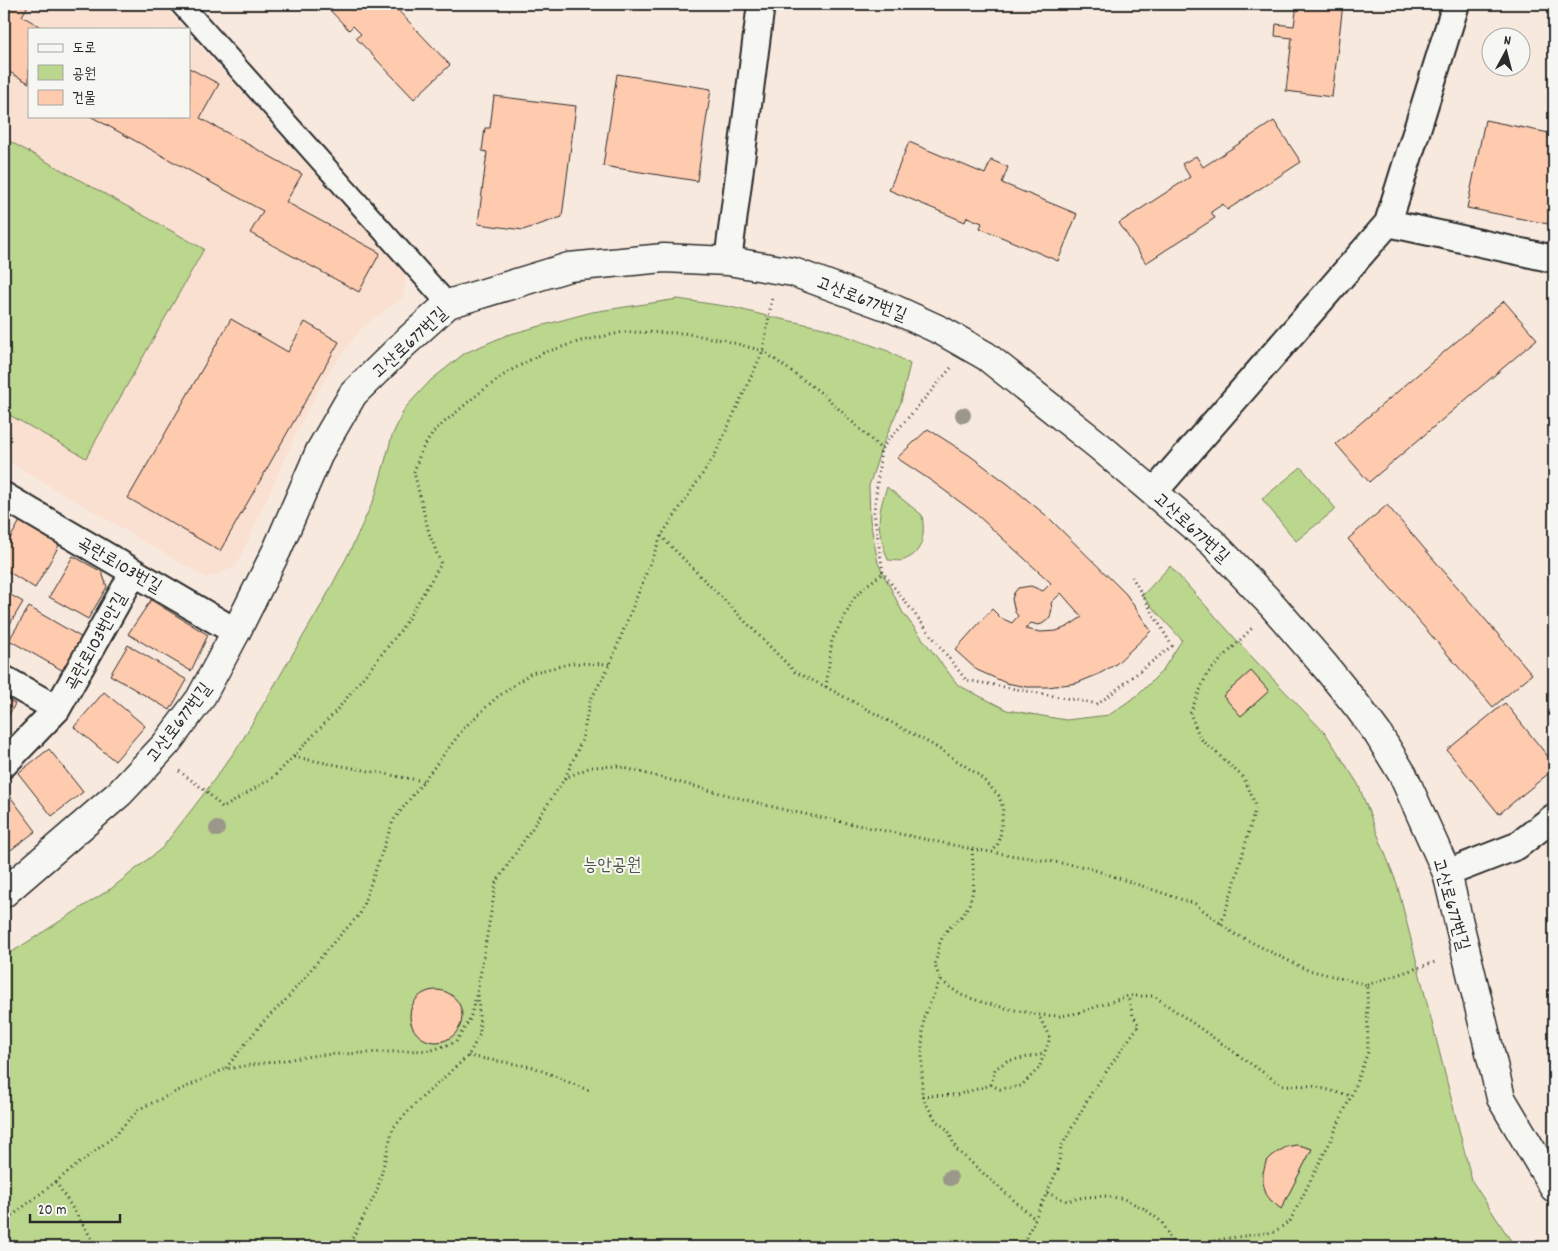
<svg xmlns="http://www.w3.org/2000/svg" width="1558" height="1251" viewBox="0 0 1558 1251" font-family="Dekko,'Poor Story',sans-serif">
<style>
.built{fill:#fae0d0}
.green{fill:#bbd68d;stroke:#73805c}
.building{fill:#fecbae;stroke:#2b2b2b;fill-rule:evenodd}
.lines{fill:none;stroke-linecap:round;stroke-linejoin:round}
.pedestrian-casing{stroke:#2b2b2b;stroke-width:24}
.minor-casing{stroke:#2b2b2b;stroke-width:30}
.tertiary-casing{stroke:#2b2b2b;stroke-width:31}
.path{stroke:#2b2b2b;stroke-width:3;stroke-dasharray:1 4;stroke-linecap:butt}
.pedestrian{stroke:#f6f6f2;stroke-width:20}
.minor{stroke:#f6f6f2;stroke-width:26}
.tertiary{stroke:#f6f6f2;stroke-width:28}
.tree{fill:#9b9889}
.labels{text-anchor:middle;stroke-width:4;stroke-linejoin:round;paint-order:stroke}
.street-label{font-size:18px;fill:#2b2b2b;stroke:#f6f6f2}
.park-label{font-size:18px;fill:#4f5644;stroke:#f6f6f2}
</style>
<rect width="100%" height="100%" fill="#f8e9de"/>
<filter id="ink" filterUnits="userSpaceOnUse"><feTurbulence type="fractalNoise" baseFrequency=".02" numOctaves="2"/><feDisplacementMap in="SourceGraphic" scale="10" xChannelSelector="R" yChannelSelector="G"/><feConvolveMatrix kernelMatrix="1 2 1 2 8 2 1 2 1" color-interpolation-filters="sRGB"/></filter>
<g filter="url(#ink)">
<path class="built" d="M4,4h158l22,25h-155v87h160v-82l217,239 -3,24 -40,30 -22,28 -18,27 -22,41 -65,144 -30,11 -202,-119z"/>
<path class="green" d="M4,138l200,111 -118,209 -82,-46z
M678,299l53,8 36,9 57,12 64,23 22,13 -9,38 -20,47 -12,37 1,34 8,43 25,50 55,72 49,25 59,10 43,-5 30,-21 23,-23 20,-31 -40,-44 28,-30 81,90 75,78 32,50 39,100 75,297 43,66h-1511v-290l108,-69 50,-40 44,-57 34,-47 82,-140 29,-55 24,-52 17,-61 13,-28 26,-28 34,-27 42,-18 85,-23z
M1301,467l35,42 -40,32 -34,-42z
M887,487l35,28c3,18 2,38 -18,45 -4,2 -11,0 -16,0 -11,-30 -12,-43 -1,-73z"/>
<path class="building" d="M4,4h25l-7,12 22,13h-15v54l-25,-14z
M324,4h70l-1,1 57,60 -36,34 -58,-61 5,-4 -8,-8 -4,4z
M1297,4h46l-11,93 -46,-6 6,-53 -17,-2 1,-12 18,2z
M189,68l30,16 -19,34 102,56 -16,28 94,51 -21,39 -109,-59 13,-22 -173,-95h99z
M617,74l94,15 -14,92 -94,-15z
M494,96l82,10 -14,111 -39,13 -45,-6 9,-72 -5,-1 3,-23h5z
M1485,120l69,14v60l-6,30 -81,-16z
M1274,121l27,41 -74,48 -4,-6 -12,8 4,6 -69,45 -27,-40 71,-46 -8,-13 14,-8 7,11z
M909,142l76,32 6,-14 17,7 -6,16 75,31 -19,47 -78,-33 2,-5 -15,-6 -2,5 -76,-32z
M1504,301l33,38 -168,143 -33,-38z
M231,319l57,33 17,-30 34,20 -119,209 -92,-53z
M928,429l41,26 39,29 40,33 78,77 25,37 -35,33 -17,10 -22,9 -29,4h-21l-21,-4 -29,-13 -22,-20 37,-41 9,9 11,5 6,-7 -3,-4 -3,-13 2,-6 4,-5 13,-2 12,5 8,-8 -76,-70 -42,-31 -36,-24zM1061,593l21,24 -15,10 -11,4 -15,1 -16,-3 6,-6 7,2 4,-1 8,-6 2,-10 -1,-5z
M1387,505l145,169 -39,33 -145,-168z
M20,521l40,23 -25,44 -31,-19v-20z
M73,556l29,16 5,15 -19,32 -39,-22z
M4,591l19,11 -19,32z
M151,600l57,35 -17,36 -63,-37z
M29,607l57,33 -19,33 -58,-33z
M128,645l59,35 -17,30 -60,-35z
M1251,671l18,20 -28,25 -18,-20z
M104,692l41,34 -30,35 -41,-34z
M4,697l11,7 -11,19z
M1505,703l49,61v5l-55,45 -52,-64z
M49,749l34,43 -31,24 -34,-43z
M9,795l27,36 -32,24v-57z
M410 1016a26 26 0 1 1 52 0a26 26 0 1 1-52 0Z
M1296,1145l6,1 10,3 -31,60 -14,-12 -4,-14v-10l3,-11 7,-7 13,-8z"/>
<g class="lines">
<g class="pedestrian-casing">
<path id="pedestrian" d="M181,4l267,300"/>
</g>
<g class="minor-casing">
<path id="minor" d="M1388,223l166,36
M728,261l33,-257
M1154,492l234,-269 68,-219
M4,496l232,136
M4,679l53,30
M4,764l53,-55 77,-137
M1447,873l70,-27 37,-29"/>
</g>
<g class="tertiary-casing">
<path id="tertiary" d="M4,893l116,-100 46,-49 34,-45 36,-67 41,-82 43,-99 33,-57 53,-52 42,-38 121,-37 95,-9 64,3 65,11 101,37 48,22 44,25 113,90 114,97 60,63 52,60 33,41 20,27 25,41 44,98 54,225 53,90"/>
</g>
<path class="path" d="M951,368l-70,81 -7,63 9,61 83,107 132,24 74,-58 -40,-69
M661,536l134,136 31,15 107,58 46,30 20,21 4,12 -3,30 -3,8 -5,6
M826,687l6,-47 23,-43 12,-12 16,-12
M294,757l129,24
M179,771l27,20 17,17 52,-32 62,-66 64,-80 40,-66 -12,-31 -15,-61 7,-21 14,-21 43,-36 30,-22 35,-19 38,-12 43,-9 59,1 40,7 40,11 60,43 58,55
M565,778l17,-38 8,-39 20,-37 51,-128 53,-79 49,-106 9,-53
M972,849l2,31 -2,15 -3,10 -7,11 -14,13 -6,9 -3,7 -4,20 5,15 21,15 24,8 25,6 29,6 21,1 18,-3 50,-17h26l127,89 32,1 38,10
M1221,924l13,-39 22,-79 -12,-28 -44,-40 -10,-25 17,-39 47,-48
M940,980l-16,37 -2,30v49l14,25 12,9 8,19 79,70
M1367,985l71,-24
M468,1056l65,11 57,24
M226,1068l36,-45 23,-22 46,-56 29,-31 33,-93 71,-93 32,-30 35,-25 42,-10 37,1
M991,1085l4,-16 12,-8 37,-7
M922,1096l34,-1 35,-10 9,4 21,-3 18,-18 11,-30 -11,-22
M56,1182l41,65
M1047,1193l20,8 17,-4 21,-1 19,3 19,9 19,14 13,25
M4,1222l109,-85 26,-28 86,-40 93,-14 114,-5 24,-8 14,-23 8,-31 18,-105 69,-105 26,-11 26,-1 168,44 187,39 114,18 109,37 38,29 72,36 62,16 1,67 -17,44 -21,46 -40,79 -16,11 -52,7 -29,8
M348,1247l29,-56 16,-63 24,-26 51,-46 12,-22 -2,-42
M1022,1247l36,-78 3,-22 31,-55 47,-67 -6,-9 -5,-20"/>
<use href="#pedestrian" class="pedestrian"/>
<use href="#minor" class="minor"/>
<use href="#tertiary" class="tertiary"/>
</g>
<g class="tree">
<circle cx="963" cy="415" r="8"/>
<circle cx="217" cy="829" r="8"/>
<circle cx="950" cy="1178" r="8"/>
</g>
</g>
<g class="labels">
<g class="street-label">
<text transform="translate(862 298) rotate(21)" y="6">고산로677번길</text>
<text transform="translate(409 342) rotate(-43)" y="6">고산로677번길</text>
<text transform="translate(1192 527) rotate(42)" y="6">고산로677번길</text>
<text transform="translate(120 564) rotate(30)" y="6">곡란로103번길</text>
<text transform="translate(95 641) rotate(-61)" y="6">곡란로103번안길</text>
<text transform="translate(178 722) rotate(-53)" y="6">고산로677번길</text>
<text transform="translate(1452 904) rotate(74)" y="6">고산로677번길</text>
</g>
<g class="park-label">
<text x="612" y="870">능안공원</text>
</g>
</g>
<rect width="1558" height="1251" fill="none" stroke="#f6f6f2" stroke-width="20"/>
<rect x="10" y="10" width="1538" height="1231" fill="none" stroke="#2b2b2b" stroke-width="2" filter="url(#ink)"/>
<rect x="28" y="28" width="162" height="90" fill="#f6f6f2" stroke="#a5a5a2"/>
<rect x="38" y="44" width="25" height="8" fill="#f6f6f2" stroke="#a5a5a2"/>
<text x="72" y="52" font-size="15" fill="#2b2b2b">도로</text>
<rect x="38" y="65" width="25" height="15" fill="#bbd68d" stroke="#a5a5a2"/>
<text x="72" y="78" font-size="15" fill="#2b2b2b">공원</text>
<rect x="38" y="90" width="25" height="15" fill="#fecbae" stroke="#a5a5a2"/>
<text x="72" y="102" font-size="15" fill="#2b2b2b">건물</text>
<g transform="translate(1506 52) rotate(7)"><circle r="24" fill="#f6f6f2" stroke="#a5a5a2"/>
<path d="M0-4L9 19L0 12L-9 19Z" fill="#2b2b2b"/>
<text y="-8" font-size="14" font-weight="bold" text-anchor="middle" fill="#2b2b2b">N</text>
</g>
<path d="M30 1214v8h90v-8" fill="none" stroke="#2b2b2b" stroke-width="2.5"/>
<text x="38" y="1214" font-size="15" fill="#2b2b2b" stroke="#f6f6f2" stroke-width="4" paint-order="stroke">20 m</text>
</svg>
